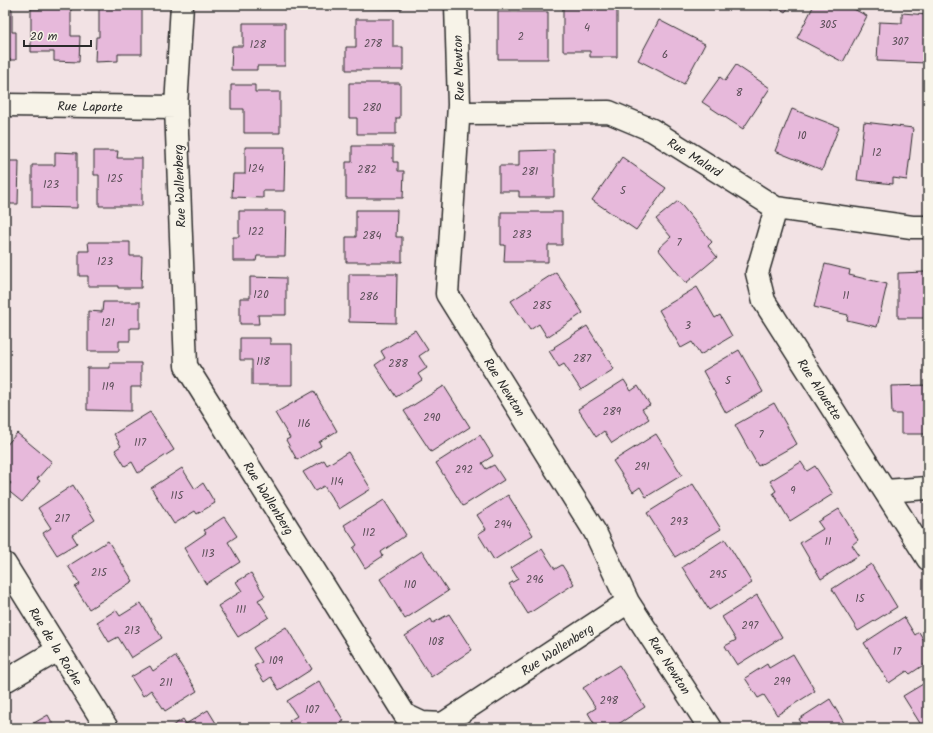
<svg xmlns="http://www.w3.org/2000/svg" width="933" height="733" viewBox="0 0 933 733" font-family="Kalam,sans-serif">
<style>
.building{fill:#e7b9db;stroke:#2b2b2b}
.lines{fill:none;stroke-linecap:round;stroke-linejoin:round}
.street-casing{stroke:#2b2b2b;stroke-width:25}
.street{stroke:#f7f3e8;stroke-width:22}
.labels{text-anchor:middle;stroke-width:4;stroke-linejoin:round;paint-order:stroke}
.number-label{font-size:11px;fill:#5a4e57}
.street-label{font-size:13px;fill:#2b2b2b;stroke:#f7f3e8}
</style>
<rect width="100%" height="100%" fill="#f2e2e4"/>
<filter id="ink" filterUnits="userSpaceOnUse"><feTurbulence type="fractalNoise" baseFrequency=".025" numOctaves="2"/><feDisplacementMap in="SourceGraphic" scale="8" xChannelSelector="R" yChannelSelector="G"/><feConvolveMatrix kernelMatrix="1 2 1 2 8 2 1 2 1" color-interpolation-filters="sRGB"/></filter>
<g filter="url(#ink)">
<path class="building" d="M230,5h60v2h-60z
M349,5h53v4l-53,-1z
M563,5h54v52h-27v-6h-27z
M765,5h26l-6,7 -9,-6 -4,5z
M814,5h32l21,11 -24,46 -46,-24z
M99,8h43v46h-24v7l-23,1 1,-25h3z
M5,9h7v23h4v28h-11z
M31,9h40v27h9l-1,26 -25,-1v-9h-23z
M498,12h50v47h-50z
M902,13l26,2 -1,48 -50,-2 2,-39 23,1z
M356,19h37v28h10v23h-57v-23h10z
M659,20l46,24 -21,40 -46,-24z
M243,23h42v43h-28v4h-26l1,-24h11z
M736,65l34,23 -27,41 -41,-27 18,-25 5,4z
M349,83h51v35h-4v16h-39v-16h-8z
M231,85h24v7h25v41h-36v-24h-13z
M792,109l47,18 -17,43 -47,-19z
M864,122l49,6 -6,52 -14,-2v6l-36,-4z
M352,146h41v16h5v9h6l-1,27h-57v-36h6z
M245,147h40l-1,44h-21v7l-31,-1 1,-23h12z
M554,150v47h-35v-6h-20v-25h20v-15z
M94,151h24l-1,7h25v48h-43v-31h-5z
M55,152l22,1v55l-45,-1v-42h23z
M622,157l44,31 -30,42 -44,-30z
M5,161h14l-1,43h-13z
M678,201l34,41 -4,4 9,11 -31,26 -28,-34 13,-12 -15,-18z
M356,210h41l-1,27h6v25h-56v-25h10z
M239,211h47l-1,45h-28l-1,5h-23v-24h6z
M501,212h61v33h-14v17h-44l1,-17h-4z
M88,242h42v14h12l-1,32h-23v-2h-30v-10h-9v-25h10z
M5,243l4,1 -4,13z
M825,264l25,6 -1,5 38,9 -10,43 -30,-7 1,-5 -34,-8z
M556,272l27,41 -36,24 -8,-13 -9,6 -19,-29z
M926,272v10h2v36h-30v-45z
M349,274h48l-1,49 -47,-1z
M250,277l36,1v37h-28l1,9h-19v-26h10z
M697,287l18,31 5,-3 12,21 -32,19 -8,-13 -11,6 -22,-38z
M103,302h37v26h-10v13h-11v10h-31v-40l14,1z
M587,326l27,43 -33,21 -17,-26 -5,3 -10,-16 6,-3 -1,-1z
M415,330l13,20 -9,6 8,12 -9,6 4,6 -26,17 -21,-32 10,-7 -4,-7z
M240,338h30v6h22v41h-40v-25h-12z
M739,350l24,42 -37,21 -23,-42z
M110,363h31v24h-10v24l-44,-1v-42h23z
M624,380l7,11 7,-5 12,19 -8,4 7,10 -37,24 -8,-12 -8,6 -18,-28z
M928,385v49h-27v-20h-9l-1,-28z
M444,386l26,41 -39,25 -27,-41z
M314,391l23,40 -18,11 2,4 -24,14 -11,-20 4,-2 -15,-25z
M774,403l23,41 -39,22 -23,-41z
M150,412l24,38 -36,23 -6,-11 -7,4 -10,-16 6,-4 -7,-12z
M17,433l35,29 -15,17 3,2 -18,21 -16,-13 5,-6 -6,-5v-31z
M656,434l26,41 -36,22 -6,-10 -7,5 -20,-31z
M480,435l13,21 -11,7 4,6 8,-4 10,15 -41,26 -27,-43z
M348,452l23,37 -32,20 -15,-23 -9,5 -12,-19 21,-12 3,5z
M801,462l6,9 8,-5 18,28 -43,27 -17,-28 3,-2 -6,-10z
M182,468l13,21 8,-6 12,20 -18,11 -2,-3 -21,13 -23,-36z
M693,484l28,45 -46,28 -28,-44z
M73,485l22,35 -23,15 5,8 -20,12 -14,-22 8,-5 -13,-20z
M508,495l25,40 -39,25 -16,-26 8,-5 -9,-14z
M384,500l22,35 -25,17 2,4 -18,12 -12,-20 4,-3 -13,-20z
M839,509l19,31 -6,5 7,10 -38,24 -21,-36 23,-14 -5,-7z
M224,517l13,19 -9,6 12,20 -34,22 -22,-36 22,-15 -2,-3z
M725,539l27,44 -43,27 -27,-43z
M108,541l25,40 -44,28 -14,-22 5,-3 -12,-18z
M542,549l13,20 7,-4 12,19 -46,30 -19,-30 9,-5 -7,-11z
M422,551l26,40 -43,28 -25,-40z
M871,564l26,43 -39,24 -26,-42z
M251,573l14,23 -7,4 11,17 -31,20 -20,-31 24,-15 -6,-9z
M757,595l25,42 -45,28 -12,-19 11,-6 -14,-23z
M141,603l21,35 -31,20 -13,-21 -9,5 -12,-20 19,-12 4,6z
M449,614l23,36 -41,27 -26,-41 26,-17 2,4z
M904,617l11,18 4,-3 9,15v15l-18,12 -3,-3 -18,12 -25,-40z
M286,627l26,42 -33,21 -8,-13 -7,5 -10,-16 8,-4 -9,-14z
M793,654l22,37 -38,24 -13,-20 -6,3 -13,-20 22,-14 2,4z
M175,656l22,35 -32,20 -14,-21 -8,6 -12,-19 19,-11 3,5z
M619,665l26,42 -33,21h-15l-9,-15 8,-5 -13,-20z
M319,681l25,40 -12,7h-38l-5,-7 8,-5 -10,-15z
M928,681v47h-5l-20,-32z
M830,699l17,29h-43l-5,-9z
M208,710l11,18h-50l14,-9 3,5z
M48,715l7,13h-28v-1z
M548,723l3,5h-10z"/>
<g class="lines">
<g class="street-casing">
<path id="street" d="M182,5l-6,102 10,259 219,349 17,8 21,1 185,-122
M456,5l3,100 -12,189 148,238 33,70 82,126
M5,105l171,2
M459,113l150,-1 43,18 124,78 136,19h16
M776,208l-19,65 7,28 164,258
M885,491l43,-3
M5,564l102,164
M5,681l53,-31"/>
</g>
<use href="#street" class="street"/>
</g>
</g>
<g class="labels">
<g class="number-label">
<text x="828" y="28">305</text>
<text x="587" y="31">4</text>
<text x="521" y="40">2</text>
<text x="900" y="45">307</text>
<text x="373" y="47">278</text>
<text x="258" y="48">128</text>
<text x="665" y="58">6</text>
<text x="739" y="96">8</text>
<text x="372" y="111">280</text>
<text x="802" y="139">10</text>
<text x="877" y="156">12</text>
<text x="256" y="172">124</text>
<text x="367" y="173">282</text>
<text x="530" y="175">281</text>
<text x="115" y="182">125</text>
<text x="51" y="188">123</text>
<text x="623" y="194">5</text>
<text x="256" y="235">122</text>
<text x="522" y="238">283</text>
<text x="372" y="239">284</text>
<text x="679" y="246">7</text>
<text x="105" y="265">123</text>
<text x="261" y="298">120</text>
<text x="846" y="299">11</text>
<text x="369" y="300">286</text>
<text x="542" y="309">285</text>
<text x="108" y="326">121</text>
<text x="688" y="329">3</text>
<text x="582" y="362">287</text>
<text x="263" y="365">118</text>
<text x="398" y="367">288</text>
<text x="728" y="384">5</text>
<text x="108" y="390">119</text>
<text x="612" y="415">289</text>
<text x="432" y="421">290</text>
<text x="304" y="427">116</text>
<text x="761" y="438">7</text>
<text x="140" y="446">117</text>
<text x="642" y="470">291</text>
<text x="464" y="473">292</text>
<text x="337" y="485">114</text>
<text x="793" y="494">9</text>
<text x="177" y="499">115</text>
<text x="62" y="522">217</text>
<text x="679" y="525">293</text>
<text x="503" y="528">294</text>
<text x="369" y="536">112</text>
<text x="828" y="545">11</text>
<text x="208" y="557">113</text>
<text x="99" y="576">215</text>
<text x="718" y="578">295</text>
<text x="535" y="583">296</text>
<text x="410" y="588">110</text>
<text x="860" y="602">15</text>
<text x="241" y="613">111</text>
<text x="750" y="629">297</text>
<text x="132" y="634">213</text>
<text x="436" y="645">108</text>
<text x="897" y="655">17</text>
<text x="276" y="664">109</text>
<text x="782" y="685">299</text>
<text x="166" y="686">211</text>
<text x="609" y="704">298</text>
<text x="312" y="713">107</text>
</g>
<g class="street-label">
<text transform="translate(458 68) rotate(-92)" y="5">Rue Newton</text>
<text transform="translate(90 106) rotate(1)" y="5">Rue Laporte</text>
<text transform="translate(695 157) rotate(32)" y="5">Rue Malard</text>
<text transform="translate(179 186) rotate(-92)" y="5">Rue Wallenberg</text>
<text transform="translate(505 387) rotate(58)" y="5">Rue Newton</text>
<text transform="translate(820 389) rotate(57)" y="5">Rue Alouette</text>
<text transform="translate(269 498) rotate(58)" y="5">Rue Wallenberg</text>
<text transform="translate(56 646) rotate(58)" y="5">Rue de la Roche</text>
<text transform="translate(557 649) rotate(-33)" y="5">Rue Wallenberg</text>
<text transform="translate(670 665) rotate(57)" y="5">Rue Newton</text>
</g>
</g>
<rect width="933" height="733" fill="none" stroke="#f7f3e8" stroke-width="20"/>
<rect x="10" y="10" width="913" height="713" fill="none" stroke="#2b2b2b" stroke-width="1.5" filter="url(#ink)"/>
<path d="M24 40v6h67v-6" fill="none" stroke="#2b2b2b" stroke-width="2"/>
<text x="30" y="40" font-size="12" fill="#2b2b2b" stroke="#f7f3e8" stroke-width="3" paint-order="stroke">20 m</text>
</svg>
